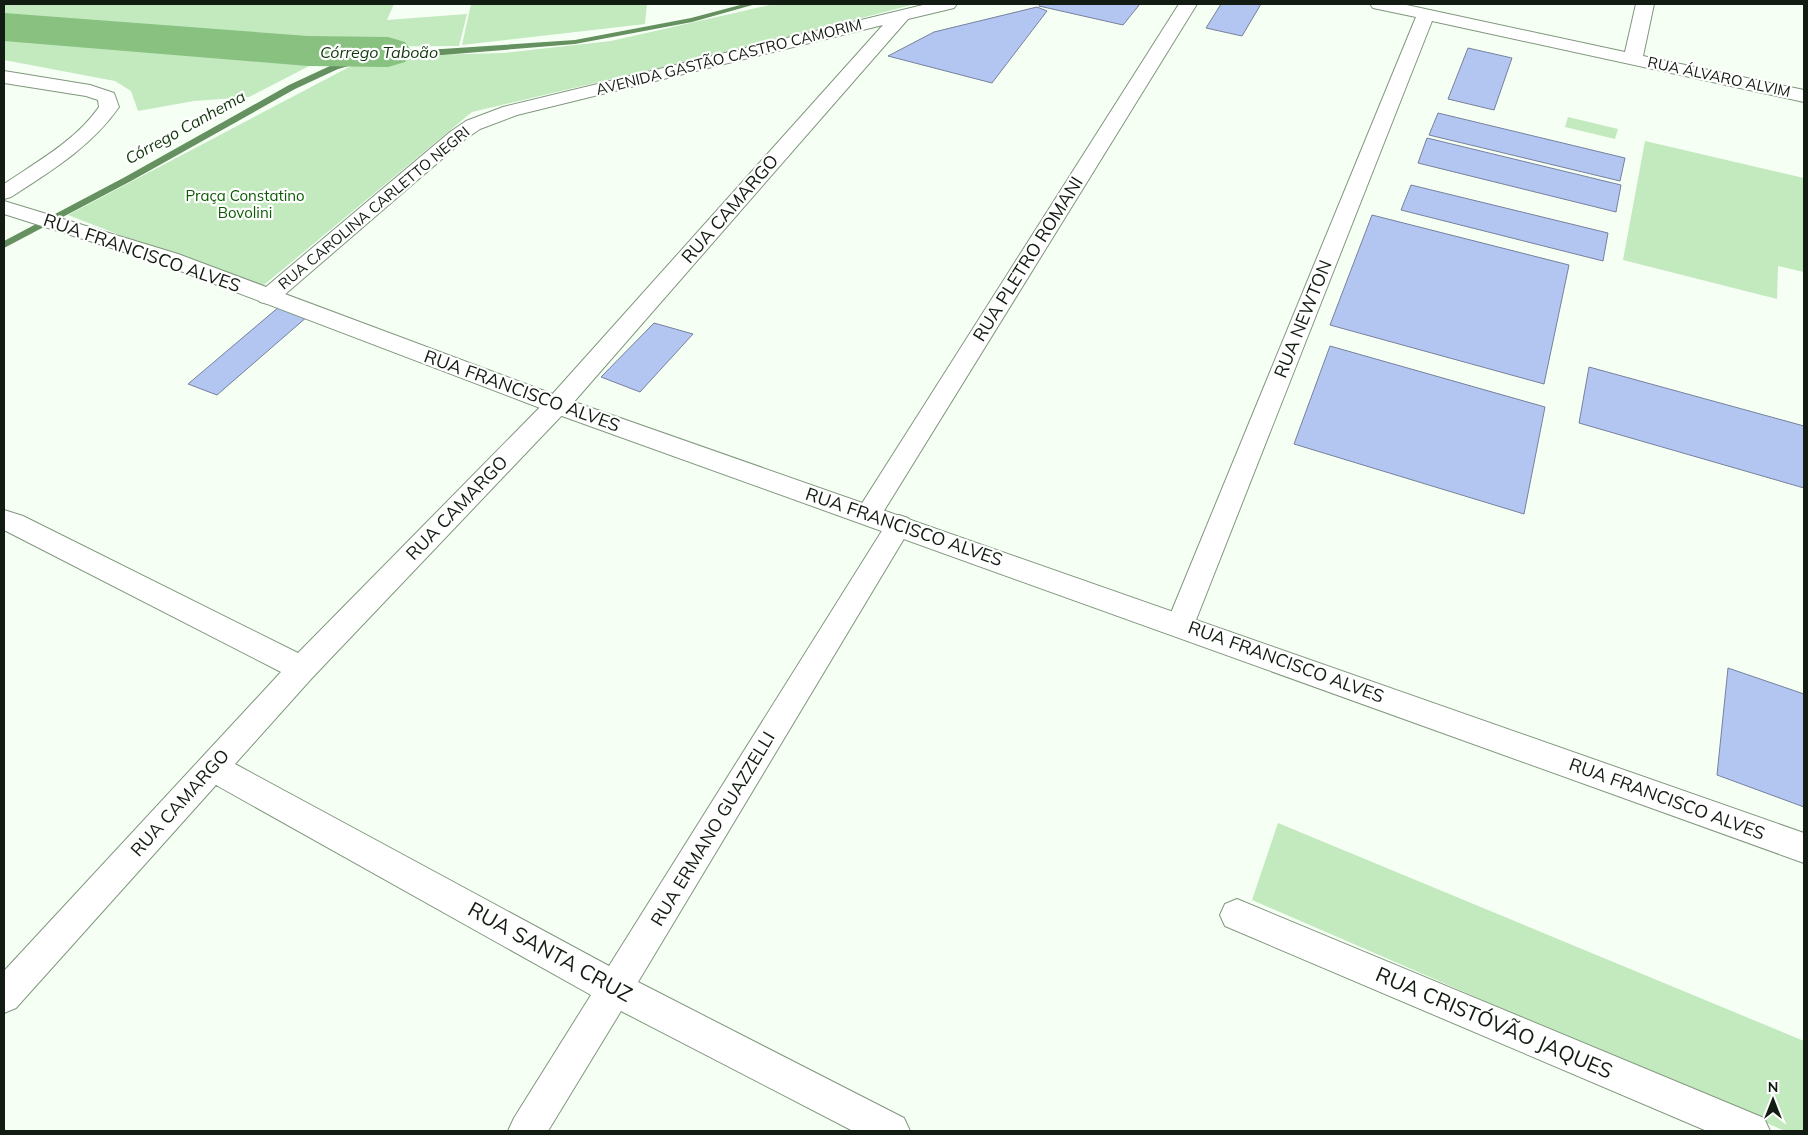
<svg xmlns="http://www.w3.org/2000/svg" width="1808" height="1135" viewBox="0 0 1808 1135" font-family="Mulish,sans-serif">
<style>
.green{fill:#c3e9be}
.lines{fill:none;stroke-linecap:round;stroke-linejoin:round}
.stream{fill:#65905f;fill-rule:evenodd}
.river{fill:#88c180;fill-rule:evenodd}
.building{fill:#b3c5f1;stroke:#76819d}
.minor-casing{stroke:#81977e;stroke-width:2}
.tertiary-casing{stroke:#81977e;stroke-width:2}
.minor{fill:#fff;fill-rule:evenodd}
.tertiary{fill:#fff;fill-rule:evenodd}
.labels{text-anchor:middle;stroke-width:4.5;stroke-linejoin:round;paint-order:stroke}
.far-street-label{font-size:15px;fill:#131c12;stroke:#fff}
.far-park-label{font-size:15px;fill:#0a5c00;stroke:#fff}
.far-water-label{font-size:16px;font-style:italic;fill:#11380c;stroke:#fff}
.street-label{font-size:18px;fill:#131c12;stroke:#fff}
.near-street-label{font-size:21px;fill:#131c12;stroke:#fff}
</style>
<rect width="100%" height="100%" fill="#f5fff4"/>
<path class="green" d="M4,4h390l-7,16 80,-6 -8,32 -144,1 -33,-8 -278,-20z
M471,4h176l-2,20 -183,21z
M774,4h141l-146,38 -297,70 -213,177 -191,-74 283,-149 40,-10 112,-3 108,-12z
M4,38l101,4 143,16 67,5 -66,34 -55,4 -56,10 -7,-20 -16,-10 -111,-21z
M1568,117l50,12 -3,10 -50,-12z
M1645,141l159,37v94l-26,-6 -1,33 -154,-39z
M1278,823l526,218v90h-19l-533,-231z"/>
<g class="lines">
<path class="stream" d="M744,4h12l-64,18 -117,22 -133,11h-54l-50,14 -43,20 -164,92 -127,67v-7l121,-64 164,-92 43,-20 56,-16h54l133,-9 116,-22z"/>
<path class="river" d="M4,13l304,23 80,1 17,5 7,10 -7,10 -17,5 -80,-1 -304,-25z"/>
</g>
<path class="building" d="M1040,4h100l-17,21 -84,-19z
M1221,4h40l-19,32 -36,-8z
M1037,7l10,4 -55,72 -104,-27 46,-24z
M1468,48l44,10 -18,52 -46,-11z
M1438,113l187,45 -5,23 -191,-46z
M1427,138l194,47 -5,27 -198,-49z
M1411,185l197,48 -5,28 -202,-51z
M1372,215l197,50 -25,119 -214,-59z
M280,306l28,10 -91,79 -29,-11z
M654,323l39,11 -53,58 -39,-15z
M1330,346l215,61 -21,107 -230,-70z
M1589,367l215,59v62l-225,-65z
M1728,668l76,26v113l-87,-32z"/>
<g class="lines">
<g class="minor-casing">
<path id="minor" d="M927,4h30l-3,4 -46,11 -342,392 -254,267 -77,86 374,202 281,-448 9,-3 9,3 4,7 -4,7 -270,450 266,136 6,13h-57l-232,-120 -73,120h-40l6,-13 77,-123 -375,-210 -200,223 -12,5v-42l277,-299 -277,-142v-20l19,6 275,137 250,-254 335,-374 -366,90 -37,14 -16,11 -188,162 -8,2 -8,-2 -3,-5 3,-5 190,-160 16,-11 37,-14z
M1179,4h18l-320,518 -9,3 -9,-3 -4,-7 4,-7z
M1370,4h32l223,48 11,-48h18l-11,52 161,34v12l-372,-81 -238,604 -4,8 -10,4 -10,-4 -4,-8 250,-608 -43,-9z
M4,71l86,14 24,8 5,14c-28,40 -68,64 -108,90l-7,2v-15c34,-23 71,-43 95,-77l-1,-7 -12,-4 -82,-13z
M1237,899l527,219 6,13h-63l-482,-205 -5,-11 5,-11z"/>
</g>
<g class="tertiary-casing">
<path id="tertiary" d="M4,201l174,53 388,145 1238,434v30l-1256,-452 -386,-147 -158,-50z"/>
</g>
<use href="#minor" class="minor"/>
<use href="#tertiary" class="tertiary"/>
</g>
<g class="labels">
<g class="far-street-label">
<text transform="translate(729 57) rotate(-14)" y="5">AVENIDA GASTÃO CASTRO CAMORIM</text>
<text transform="translate(1719 77) rotate(12)" y="5">RUA ÁLVARO ALVIM</text>
<text transform="translate(374 208) rotate(-40)" y="5">RUA CAROLINA CARLETTO NEGRI</text>
</g>
<g class="far-park-label">
<text x="245" y="201">Praça Constatino<tspan x="245" dy="17">Bovolini</tspan></text>
</g>
<g class="far-water-label">
<text x="379" y="58">Córrego Taboão</text>
<text transform="translate(185 127) rotate(-29)" y="6">Córrego Canhema</text>
</g>
<g class="street-label">
<text transform="translate(730 209) rotate(-49)" y="6">RUA CAMARGO</text>
<text transform="translate(142 253) rotate(19)" y="6">RUA FRANCISCO ALVES</text>
<text transform="translate(1028 259) rotate(-58)" y="6">RUA PLETRO ROMANI</text>
<text transform="translate(1303 319) rotate(-68)" y="6">RUA NEWTON</text>
<text transform="translate(522 391) rotate(20)" y="6">RUA FRANCISCO ALVES</text>
<text transform="translate(457 508) rotate(-46)" y="6">RUA CAMARGO</text>
<text transform="translate(904 527) rotate(19)" y="6">RUA FRANCISCO ALVES</text>
<text transform="translate(1286 662) rotate(20)" y="6">RUA FRANCISCO ALVES</text>
<text transform="translate(1667 799) rotate(20)" y="6">RUA FRANCISCO ALVES</text>
<text transform="translate(180 803) rotate(-48)" y="6">RUA CAMARGO</text>
<text transform="translate(713 829) rotate(-59)" y="6">RUA ERMANO GUAZZELLI</text>
</g>
<g class="near-street-label">
<text transform="translate(550 952) rotate(29)" y="7">RUA SANTA CRUZ</text>
<text transform="translate(1494 1023) rotate(23)" y="7">RUA CRISTÓVÃO JAQUES</text>
</g>
</g>
<rect width="1808" height="1135" fill="none" stroke="#131c12" stroke-width="10"/>
<g transform="translate(1773 1100)" stroke="#ffffff" stroke-width="4" paint-order="stroke">
<path d="M0-4L9 19L0 12L-9 19Z" fill="#131c12"/>
<text y="-8" font-size="14" font-weight="bold" text-anchor="middle" fill="#131c12">N</text>
</g>
</svg>
